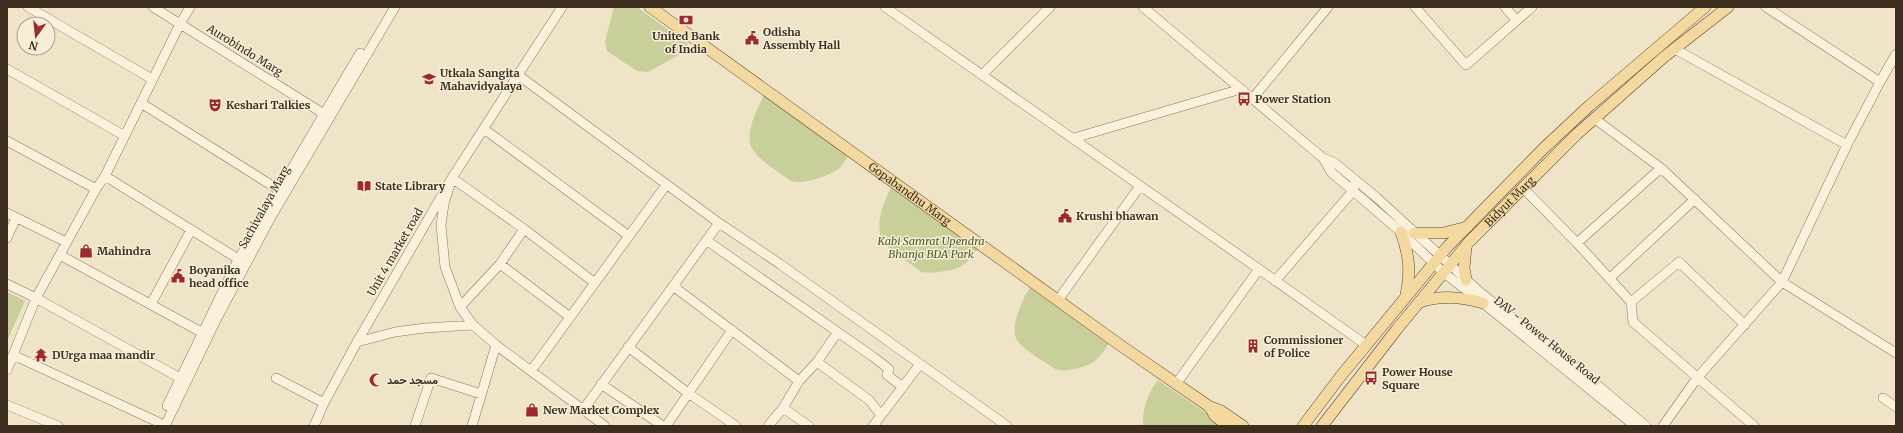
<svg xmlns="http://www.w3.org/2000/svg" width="1903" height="433" viewBox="0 0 1903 433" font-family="Merriweather,Vazirmatn,serif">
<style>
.green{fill:#c9cf9b}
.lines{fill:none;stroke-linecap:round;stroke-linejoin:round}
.minor-casing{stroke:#8d765c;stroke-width:10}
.major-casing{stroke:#5b4430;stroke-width:12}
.minor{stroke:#faf1dc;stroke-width:9}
.major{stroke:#f3d9a0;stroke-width:11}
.labels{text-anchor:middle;stroke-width:3;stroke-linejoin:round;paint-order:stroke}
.poi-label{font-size:11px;font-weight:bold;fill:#3d2e20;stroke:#f7eed8;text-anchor:start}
.street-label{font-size:11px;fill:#3d2e20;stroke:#f7eed8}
.park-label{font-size:11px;font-style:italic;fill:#4d5a26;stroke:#f7eed8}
</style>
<rect width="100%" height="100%" fill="#f0e4c8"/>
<path class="green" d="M614,7h23l51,37 -9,11 -31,17 -11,-1 -30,-20 -2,-9z
M765,94l84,61c-4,5 -7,12 -12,15 -12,7 -36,16 -48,10 -11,-9 -28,-18 -36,-30 -10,-13 4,-43 12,-56z
M891,188l87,61c-5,5 -9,13 -16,17 -9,5 -31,8 -41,6l-37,-28c-10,-18 -2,-39 7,-56z
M1030,287l79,57c-5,6 -10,15 -17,19 -10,5 -27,10 -37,6 -11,-8 -28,-17 -36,-26 -12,-13 4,-44 11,-56z
M7,292l18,9 -18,40z
M1158,380l67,46h-82c-1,-17 5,-33 15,-46z"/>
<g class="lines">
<g class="minor-casing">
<path id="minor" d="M28,7l124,72
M153,7l171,107
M562,7l-44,68 201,148 61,41 227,162
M885,7l374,262
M1143,7l180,151 12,5 41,34 105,96 102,80 63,53
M1415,7l51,58 66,-58
M1505,7l11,13
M1766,7l114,75 -33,63
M7,69l118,67
M982,75l68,-68
M1880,82l16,-28
M1253,98l75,-91
M141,103l138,87
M1595,119l66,49 121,114 114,71
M484,129l145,107
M1074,138l167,-49
M7,141l89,48
M1323,158l8,14 70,60 43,41 39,30 152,123
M105,176l138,86
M1523,188l54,55 54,59 2,20 121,104
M7,213l59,29
M7,238l9,-20
M706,240l166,116 17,13 -2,6 16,12
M1577,243l84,-75
M60,255l143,78
M500,264l24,-35
M1610,278l85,-79
M1275,281l78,-90 1,-6
M595,283l-71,-54 -72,-51 -8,26 -3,21 4,42 15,40 13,18 23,20 109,81
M7,284l29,14 144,80
M673,286l126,95
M1058,300l82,-114
M1631,302l48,-40 66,63
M151,304l40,-74
M460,307l40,-43 70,53
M357,342l38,-10 30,-4 48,-3
M628,347l60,46 48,33
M13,355l147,68
M817,362l52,38 12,15
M7,370l29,-72 60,-109 9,-13 75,-152 10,-17
M531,371l135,-186
M276,378l48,25
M601,384l62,42
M1176,384l83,-115 107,76
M1883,398l13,9
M7,405l51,21
M167,406l71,-146 122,-207
M783,408l26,18
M583,410l136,-187
M165,426l51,-106 55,-103 124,-210
M314,426l10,-23 33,-61 95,-164 66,-103
M415,426l16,-48 50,16
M472,426l24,-81
M666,426l66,-96
M768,426l15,-18 16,-27 18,-19 20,-29
M873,426l47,-62
M1663,426l34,-48 85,-96 65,-137 -172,-96"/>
</g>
<g class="major-casing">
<g id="major">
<path id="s1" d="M650,7l470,338 90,62 11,4 22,15"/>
<path d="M1401,232c8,22 10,40 5,63"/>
<path d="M1414,233h30l23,-6"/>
<path d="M1466,246l-2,22 2,12"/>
<path d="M1420,302c22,-7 41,-5 63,1"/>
<path d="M1210,407l5,9 14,10"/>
<path d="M1303,426l37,-49 108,-131 96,-98 45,-42 116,-99"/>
<path id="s2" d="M1322,426l75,-97 72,-87 108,-108 87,-77 64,-50"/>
</g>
</g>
<use href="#minor" class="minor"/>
<use href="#major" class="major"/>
</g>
<defs>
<g id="bank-bare" transform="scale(1.08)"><path d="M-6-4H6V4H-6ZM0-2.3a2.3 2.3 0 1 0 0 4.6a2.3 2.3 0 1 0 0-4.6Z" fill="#9e2a2b" stroke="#f7eed8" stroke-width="2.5" paint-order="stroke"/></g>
<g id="civic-bare" transform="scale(1.08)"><path d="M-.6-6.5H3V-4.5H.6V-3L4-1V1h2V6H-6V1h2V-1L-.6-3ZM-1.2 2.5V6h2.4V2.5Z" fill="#9e2a2b" stroke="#f7eed8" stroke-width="2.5" paint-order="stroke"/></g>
<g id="university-bare" transform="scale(1.08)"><path d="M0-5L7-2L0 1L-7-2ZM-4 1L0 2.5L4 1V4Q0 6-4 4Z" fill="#9e2a2b" stroke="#f7eed8" stroke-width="2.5" paint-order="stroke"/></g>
<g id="bus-bare" transform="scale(1.08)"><path d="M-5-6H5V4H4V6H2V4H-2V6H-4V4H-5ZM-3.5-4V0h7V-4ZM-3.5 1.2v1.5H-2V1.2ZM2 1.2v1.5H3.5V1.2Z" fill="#9e2a2b" stroke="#f7eed8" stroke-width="2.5" paint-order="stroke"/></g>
<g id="theatre-bare" transform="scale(1.08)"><path d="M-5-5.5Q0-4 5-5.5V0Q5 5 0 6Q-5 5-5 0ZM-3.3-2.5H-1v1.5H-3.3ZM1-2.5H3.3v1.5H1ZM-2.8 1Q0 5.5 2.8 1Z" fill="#9e2a2b" stroke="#f7eed8" stroke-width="2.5" paint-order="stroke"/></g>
<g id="library-bare" transform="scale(1.08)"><path d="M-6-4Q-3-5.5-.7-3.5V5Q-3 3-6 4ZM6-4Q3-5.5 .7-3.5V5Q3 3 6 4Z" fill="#9e2a2b" stroke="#f7eed8" stroke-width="2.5" paint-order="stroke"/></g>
<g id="shop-bare" transform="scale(1.08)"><path d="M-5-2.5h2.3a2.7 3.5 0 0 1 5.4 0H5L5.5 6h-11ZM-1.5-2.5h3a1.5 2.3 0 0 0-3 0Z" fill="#9e2a2b" stroke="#f7eed8" stroke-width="2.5" paint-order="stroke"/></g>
<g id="building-bare" transform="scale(1.08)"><path d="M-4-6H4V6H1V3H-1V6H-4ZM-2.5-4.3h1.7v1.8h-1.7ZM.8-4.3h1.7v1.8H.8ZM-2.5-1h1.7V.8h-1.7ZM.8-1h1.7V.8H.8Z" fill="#9e2a2b" stroke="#f7eed8" stroke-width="2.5" paint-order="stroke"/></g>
<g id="temple-bare" transform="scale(1.08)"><path d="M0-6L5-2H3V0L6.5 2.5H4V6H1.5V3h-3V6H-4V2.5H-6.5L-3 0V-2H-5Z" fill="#9e2a2b" stroke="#f7eed8" stroke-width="2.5" paint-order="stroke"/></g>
<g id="mosque-bare" transform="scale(1.08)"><path d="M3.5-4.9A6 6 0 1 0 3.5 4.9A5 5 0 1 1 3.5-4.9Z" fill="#9e2a2b" stroke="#f7eed8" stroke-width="2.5" paint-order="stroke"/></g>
</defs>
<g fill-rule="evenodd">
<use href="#bank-bare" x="686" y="20"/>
<use href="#civic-bare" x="752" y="38"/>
<use href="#university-bare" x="429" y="79"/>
<use href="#bus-bare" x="1244" y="99"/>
<use href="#theatre-bare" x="215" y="105"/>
<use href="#library-bare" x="364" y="186"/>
<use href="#civic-bare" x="1065" y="216"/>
<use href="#shop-bare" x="86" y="251"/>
<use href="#civic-bare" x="178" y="276"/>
<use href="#building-bare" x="1253" y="346"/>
<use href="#temple-bare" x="41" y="355"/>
<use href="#bus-bare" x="1371" y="378"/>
<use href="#mosque-bare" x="376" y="380"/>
<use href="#shop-bare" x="532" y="410"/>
</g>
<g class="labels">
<g class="poi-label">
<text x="763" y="36">Odisha<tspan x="763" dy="13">Assembly Hall</tspan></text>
<text x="686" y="40" text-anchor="middle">United Bank<tspan x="686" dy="13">of India</tspan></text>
<text x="440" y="77">Utkala Sangita<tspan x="440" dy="13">Mahavidyalaya</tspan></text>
<text x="1255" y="103">Power Station</text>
<text x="226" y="109">Keshari Talkies</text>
<text x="375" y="190">State Library</text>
<text x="1076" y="220">Krushi bhawan</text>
<text x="97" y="255">Mahindra</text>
<text x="189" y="274">Boyanika<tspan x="189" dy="13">head office</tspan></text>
<text x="1264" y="344">Commissioner<tspan x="1264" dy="13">of Police</tspan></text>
<text x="52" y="359">DUrga maa mandir</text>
<text x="1382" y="376">Power House<tspan x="1382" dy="13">Square</tspan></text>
<text x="387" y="384">مسجد حمد</text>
<text x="543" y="414">New Market Complex</text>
</g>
<g class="street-label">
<text transform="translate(245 50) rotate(32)" y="4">Aurobindo Marg</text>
<text dy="4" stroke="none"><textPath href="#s1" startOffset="320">Gopabandhu Marg</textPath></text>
<text dy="4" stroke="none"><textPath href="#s2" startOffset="293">Bidyut Marg</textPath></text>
<text transform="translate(264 207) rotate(-61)" y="4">Sachivalaya Marg</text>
<text transform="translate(395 252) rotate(-60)" y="4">Unit 4 market road</text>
<text transform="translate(1547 340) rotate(39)" y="4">DAV - Power House Road</text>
</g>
<g class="park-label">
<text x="931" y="245">Kabi Samrat Upendra<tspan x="931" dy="13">Bhanja BDA Park</tspan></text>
</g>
</g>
<rect width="1903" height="433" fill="none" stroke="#3d2e20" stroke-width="16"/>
<g transform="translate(36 36) rotate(195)"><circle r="19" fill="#f7eed8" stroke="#ada18e"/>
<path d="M0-3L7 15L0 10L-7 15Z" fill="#9e2a2b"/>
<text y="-6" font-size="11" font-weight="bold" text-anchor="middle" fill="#3d2e20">N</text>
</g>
</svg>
